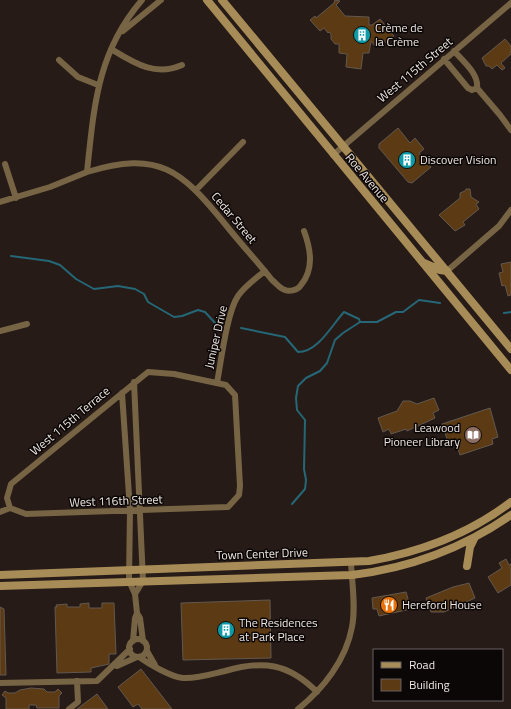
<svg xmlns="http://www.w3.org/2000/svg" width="511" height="709" viewBox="0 0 511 709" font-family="'Titillium Web',sans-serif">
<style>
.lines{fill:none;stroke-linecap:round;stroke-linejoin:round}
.stream{stroke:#256776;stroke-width:2}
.building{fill:#5c3b14;stroke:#62584f}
.street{stroke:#766444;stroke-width:6}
.secondary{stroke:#a88c57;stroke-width:8}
.labels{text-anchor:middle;stroke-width:3;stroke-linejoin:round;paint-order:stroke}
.poi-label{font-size:12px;fill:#efe7e4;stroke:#0b0706;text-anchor:start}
.street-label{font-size:12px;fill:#efe7e4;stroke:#0b0706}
</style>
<rect width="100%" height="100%" fill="#261b17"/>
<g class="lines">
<path class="stream" d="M11,256l38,5 11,4 16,14 18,10 24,-3 17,3 9,5 4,8 26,15 8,-1 16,-6 7,2 11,12 6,2
M504,313l7,-1
M241,328l44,9 13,15c20,0 34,-27 46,-40l15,7 1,3
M292,504l13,-15 1,-9 -2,-11 1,-49 -8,-10 -1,-12 2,-12 8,-8 14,-7 7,-8 8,-23 8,-7 17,-11h17l19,-10h7l16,-12 21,3"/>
</g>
<path class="building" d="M335,0l5,1 -4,4 9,11 24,1v8h3l8,-6 14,17 -8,7 -3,-4 -8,7 -4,-5 -2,12h-6l-2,16 -15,-2 1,-13 -8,-1v-9h-4l-4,-5v-5l-2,-2 -1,1 -4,-5 -4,3 -10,-11 5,-4 1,2 18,-15z
M505,39l6,7v8l-10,9 4,5 -3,2 -5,-5 -5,4 -3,-3h-3l-4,-8z
M398,128l12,15 5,-5 9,11 -5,4 12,14 -19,16 -4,-1 -29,-34v-4z
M466,189h4l1,8 8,5 -3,2 3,5 -16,13 2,3 -10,6 -16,-16 21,-17v-5l5,-2z
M511,262v33l-3,1 -3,-11 -3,1 -3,-13 4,-1 -2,-8z
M434,398l5,12 -6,3 2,5 -28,13 -1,-2 -15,5 -2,-5 -6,3 -5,-14 19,-7 6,-10h7l7,3z
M490,408l8,29 -6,2 1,5 -33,11 -5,-15 -7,2 -6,-18z
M506,559l3,6 2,-1v21l-13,8 -10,-16 14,-9 -3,-5z
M469,583l6,15 -31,14h-13l-5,-14 27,-11z
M406,592l5,17 -32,7 -2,-7h-4l-1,-11z
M270,600l1,58 -88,2 -2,-57z
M89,603v5h13v-5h12l2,51h-7v10l-18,4v4l-34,1 -2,-66h2l-1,-2 11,-1v3h13v-3z
M0,607l4,2 2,66h-6z
M141,669l31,40h-30l-4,-5 -5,3 -15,-20z
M31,688l13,1 3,3h8l3,-3 4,4 -3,3v12h-22l-1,-3h-7v4h-23v-11l-4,-3 3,-4 3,2h7l5,-3z
M97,694l11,15h-31z"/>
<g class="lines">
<path class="street" d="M123,31l38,-31
M111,49c23,14 44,28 71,16
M454,51c9,10 25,23 23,37
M444,59l24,29 4,2 5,-2
M59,60l19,17 20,8
M477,88l23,27 11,15
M333,155l178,-152
M5,164l11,34
M87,172c72,-22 94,-2 138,52 15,19 32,37 47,56 4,3 8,9 13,10 5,2 13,0 16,-5 13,-16 10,-35 3,-54
M196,190l47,-48
M0,202l50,-15 37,-15c7,-65 10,-120 55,-172
M447,271l52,-45 12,-16
M0,331l27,-7
M134,382l9,199 -8,13
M217,383c4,-21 10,-71 21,-87 7,-10 17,-17 27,-25
M122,393l8,117 -1,71 6,13 2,19 3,5 3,23
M0,512l10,-4 16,6 202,-7 11,-12 1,-9 -5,-91 -9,-10 -52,-11 -26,-2 -137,112 -4,14 3,10
M129 648a9 9 0 1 1 18 0a9 9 0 1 1-18 0Z
M133,641l2,-23 2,-5
M147,651l8,14
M139,657c10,7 32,20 44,21 13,1 29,-4 42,-7 38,-11 63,-8 92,21
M117,666l20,-9
M0,683l97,-2 33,-32
M69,709l9,-7 -1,-21
M298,709c25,-20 48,-49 54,-82 4,-20 0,-44 -1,-64"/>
<path class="secondary" d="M207,0l304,370
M222,0l289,349
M424,263l16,7 7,1
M467,566l3,-19 4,-8
M0,575l369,-14c52,-9 100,-27 142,-59
M0,586l352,-11c58,-7 110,-26 159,-60"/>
</g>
<defs>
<g id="building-disc" transform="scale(0.9)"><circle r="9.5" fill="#0f9aa8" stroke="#0b0706"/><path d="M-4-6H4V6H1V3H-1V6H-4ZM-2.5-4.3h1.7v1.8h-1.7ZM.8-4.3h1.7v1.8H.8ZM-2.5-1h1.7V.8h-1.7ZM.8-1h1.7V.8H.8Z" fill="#fff"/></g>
<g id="library-disc" transform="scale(0.9)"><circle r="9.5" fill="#8d6e63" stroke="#0b0706"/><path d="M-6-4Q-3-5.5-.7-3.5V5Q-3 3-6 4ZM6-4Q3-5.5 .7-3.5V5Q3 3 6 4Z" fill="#fff"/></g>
<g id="restaurant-disc" transform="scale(0.9)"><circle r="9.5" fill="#e8710a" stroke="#0b0706"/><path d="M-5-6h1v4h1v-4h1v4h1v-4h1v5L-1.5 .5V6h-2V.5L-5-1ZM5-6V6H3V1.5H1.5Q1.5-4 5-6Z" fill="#fff"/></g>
</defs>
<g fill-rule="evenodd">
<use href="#building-disc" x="362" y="35"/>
<use href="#building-disc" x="407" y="160"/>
<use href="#library-disc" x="473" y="435"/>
<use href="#restaurant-disc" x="389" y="605"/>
<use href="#building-disc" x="226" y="630"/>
</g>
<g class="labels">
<g class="poi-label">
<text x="375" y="32">Crème de<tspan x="375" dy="14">la Crème</tspan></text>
<text x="420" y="164">Discover Vision</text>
<text x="460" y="432" text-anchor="end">Leawood<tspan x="460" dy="14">Pioneer Library</tspan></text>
<text x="402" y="609">Hereford House</text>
<text x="239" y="627">The Residences<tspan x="239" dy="14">at Park Place</tspan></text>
</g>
<g class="street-label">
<text transform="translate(415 70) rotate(-40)" y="4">West 115th Street</text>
<text transform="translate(367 178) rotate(50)" y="4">Roe Avenue</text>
<text transform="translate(234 218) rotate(50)" y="4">Cedar Street</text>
<text transform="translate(216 337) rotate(-77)" y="4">Juniper Drive</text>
<text transform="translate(70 421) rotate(-40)" y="4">West 115th Terrace</text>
<text transform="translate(116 501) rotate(-2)" y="4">West 116th Street</text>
<text transform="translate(262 554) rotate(-2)" y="4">Town Center Drive</text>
</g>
</g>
<rect x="373" y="649" width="130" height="52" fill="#0b0706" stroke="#66615f"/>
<rect x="381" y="662" width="20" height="6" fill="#a88c57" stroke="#66615f"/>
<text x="409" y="669" font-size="12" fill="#efe7e4">Road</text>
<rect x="381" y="679" width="20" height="12" fill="#5c3b14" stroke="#66615f"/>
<text x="409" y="689" font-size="12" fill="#efe7e4">Building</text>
</svg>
